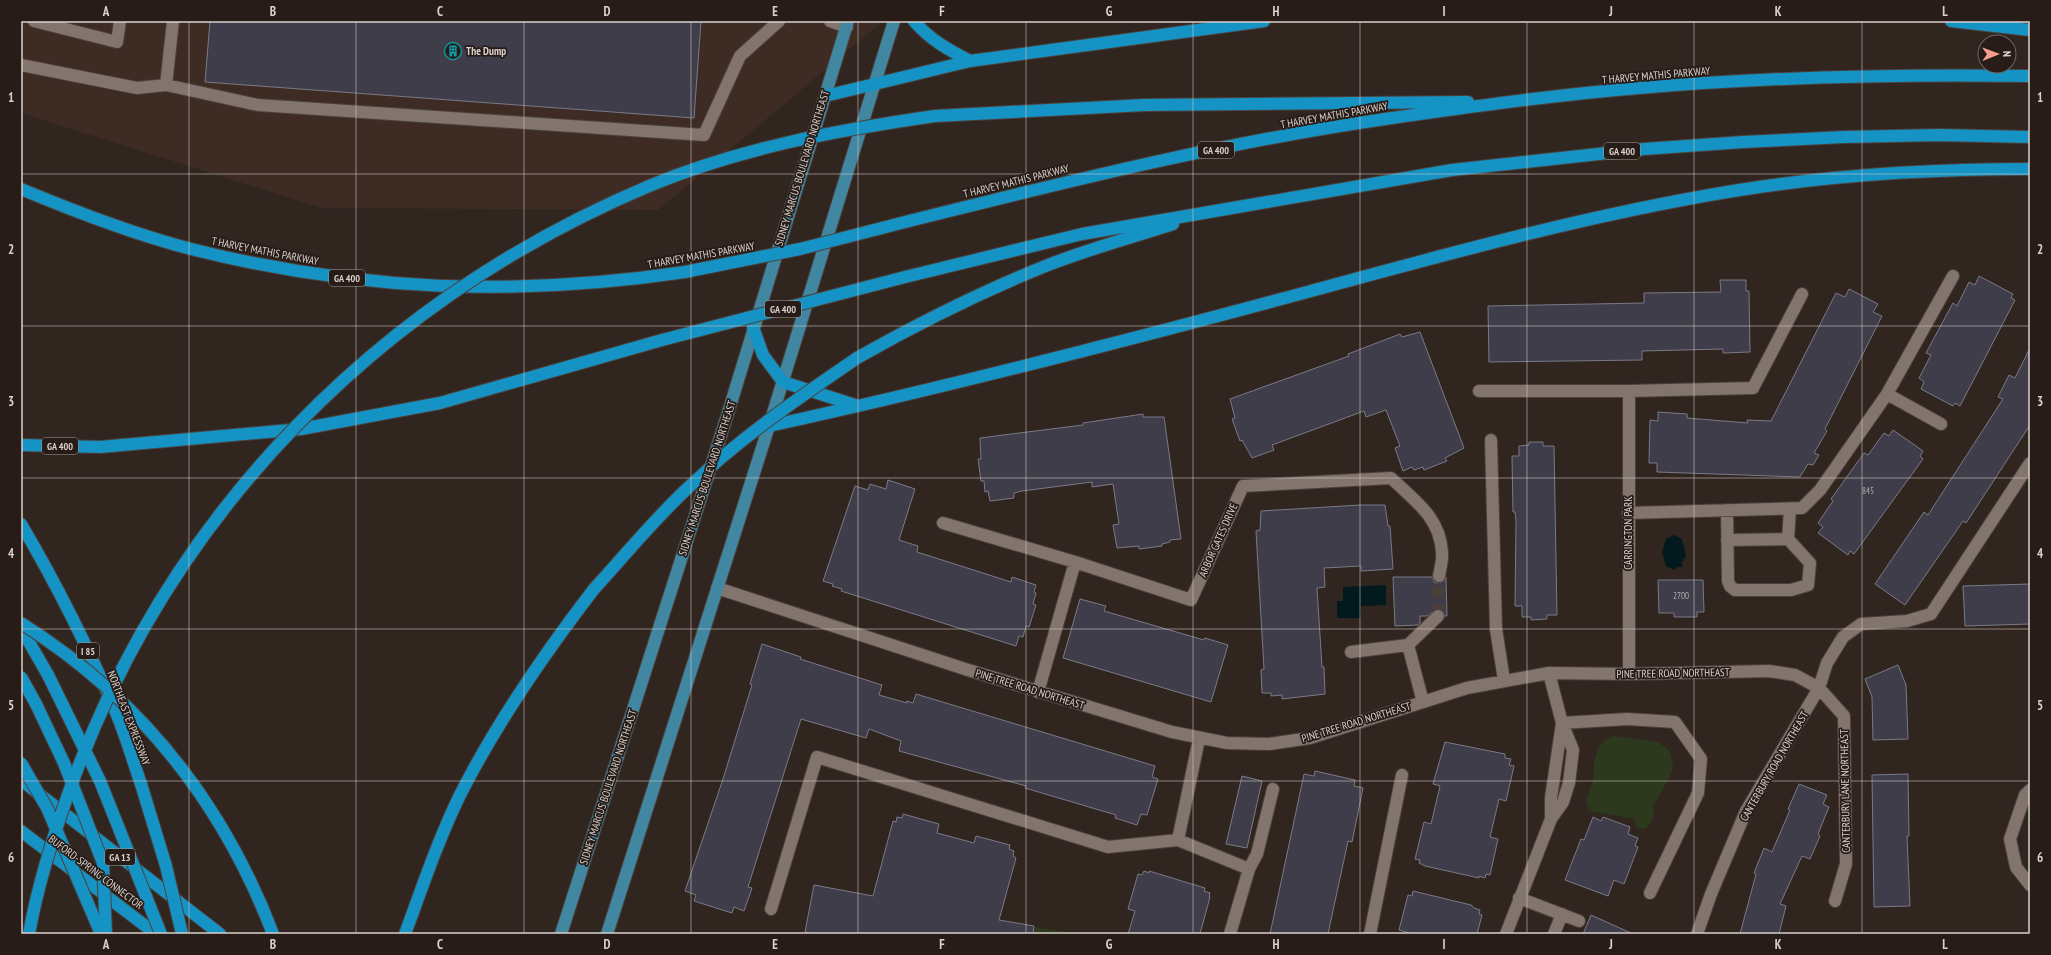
<svg xmlns="http://www.w3.org/2000/svg" width="2051" height="955" viewBox="0 0 2051 955" font-family="'PT Sans Narrow',sans-serif">
<style>
.built{fill:#3e2c24}
.green{fill:#2c391c}
.water{fill:#02191e}
.building{fill:#3e3d49;stroke:#7a7a87}
.lines{fill:none;stroke-linecap:round;stroke-linejoin:round}
.minor-tunnel{stroke:#4a3f3a;stroke-width:12;stroke-dasharray:12 6;stroke-linecap:butt}
.minor-casing{stroke:#4b413c;stroke-width:14}
.major-casing{stroke:#4b413c;stroke-width:14}
.highway-casing{stroke:#4b413c;stroke-width:14}
.minor{stroke:#83746d;stroke-width:12}
.major{stroke:#4187a1;stroke-width:12}
.highway{stroke:#1593c4;stroke-width:12}
.highway-bridge-casing{stroke:#4b413c;stroke-width:14;stroke-linecap:butt}
.highway-bridge{stroke:#1593c4;stroke-width:12}
.grid{fill:none;stroke:#d9d1cd;stroke-width:1;stroke-opacity:0.55}
.labels{text-anchor:middle;stroke-width:3.5;stroke-linejoin:round;paint-order:stroke}
.number-label{font-size:9px;fill:#b2acac}
.shield{fill:#271c17;stroke:#a49b96;stroke-width:1}
.shield-label{font-size:10px;font-weight:bold;fill:#d9d1cd}
.poi-label{font-size:11px;font-weight:bold;fill:#d9d1cd;stroke:#271c17;text-anchor:start}
.street-label{font-size:11px;fill:#d9d1cd;stroke:#271c17}
.neatline{fill:none;stroke:#d9d1cd;stroke-width:1.5}
.grid-label{font-size:13px;text-anchor:middle;font-weight:bold;fill:#d9d1cd}
</style>
<rect width="100%" height="100%" fill="#312520"/>
<path class="built" d="M21,21h862l-225,189 -336,-2 -301,-95z"/>
<path class="green" d="M1613,736l45,6 12,9 3,16 -5,13 -15,26c2,10 0,16 -8,23l-8,-1 -3,-9 -45,-8 -3,-10 7,-21 1,-18 4,-14 6,-7z
M1002,921l74,13h-76z"/>
<path class="water" d="M1674,535l8,4 4,17 -4,7v4h-4l-4,3 -8,-4 -4,-14 4,-13z
M1386,585v20l-25,1v12h-24v-17h6v-14z"/>
<path class="building" d="M210,21h491l-7,97 -489,-36z
M1979,276l34,18 -2,4 4,2 -55,106 -5,-3 -2,3 -32,-17 3,-7 -5,-4 12,-23 -5,-2 27,-50 4,3 12,-24 6,3z
M1720,280h26v11h3l1,61 -27,1v-4l-81,2v9l-153,2 -1,-56 156,-3v-10l77,-1z
M1849,289l29,15 -5,8 9,4 -57,113 2,2 -13,22 5,2 -6,10 -5,-1 -8,13 -143,-5v-9h-8l1,-43 8,1v-9l29,2v4l61,5 -1,-3 24,1 65,-128 9,4z
M1420,332l44,116 -19,10 2,3 -23,9 -1,-3 -9,3 -2,-3 -9,4 -8,-23 5,-2 -14,-36 -20,7 -2,-6 -92,34 2,5 -22,8 -10,-18 -2,1 -8,-22 3,-1 -5,-19 119,-43 -1,-2 52,-20 2,3z
M2030,348v77l-64,98 -3,-2 -58,84 -30,-21 49,-72 4,3 75,-116 -5,-2 11,-22 6,3z
M1143,414v3h21l17,122 -11,1v2l-8,2v2l-23,3v-3l-22,2 -4,-23 6,-1 -6,-40 -21,3v-5l-70,9 -8,2v5l-24,3 -2,-10 -3,1 -1,-11h-3l-3,-22h3l-1,-21 103,-13v-2z
M1893,430l30,21 -3,5 3,3 -69,95 -4,-3 -2,4 -30,-22 5,-6 -5,-4 15,-22 -2,-2 33,-46 4,2 16,-22 5,3z
M1529,442h14v4h11l3,169h-10v4l-16,1v-3h-9v-11h-7l1,-85 -1,-9h-2l-1,-56h7v-10l10,-1z
M888,480l27,9 -16,51 19,6 -1,6 94,30 1,-5 24,8 -2,7 2,1 -3,11 3,1 -7,22 -3,-1 -3,11 -4,-1 -3,10 -175,-55 1,-2 -10,-3 1,-2 -10,-3 32,-95 13,4 2,-6 16,5z
M1360,505h25l3,21h2l3,43 -32,2v-5l-37,2 1,19 -8,1 5,79h2l1,27 -43,5v-4l-11,1v-3h-9l-1,-23 3,-1 -8,-138 4,-1 1,-19z
M1393,577h39l2,5 4,1 6,-2 2,-4 1,39h-2l-2,-5 -6,-2 -10,7h-7v7l-2,2 -23,1z
M1658,580h45l1,32h-7v5h-23v-4h-15z
M2030,584v40l-65,2 -2,-40z
M1080,599l26,7 -2,5 100,29 1,-2 23,7 -17,57 -148,-44z
M762,644l39,13 -1,2 82,26 -3,10 28,8v-2l6,2 3,-9 239,72 -3,11 6,2 -11,36 -6,-1 -4,11 -22,-7 1,-3 -91,-27 1,-2 -127,-35 2,-10 -32,-12 -3,9 -65,-19 -53,168 4,1 -8,23 -10,-4 -2,6 -38,-12 2,-6 -11,-4 38,-112 29,-94 -2,-1z
M1898,665l8,20 2,54 -35,1 -1,-43 -7,-18z
M1445,742l60,12v4l6,1 -2,6 5,1 -8,35 -7,-2 -9,38 8,2 -8,36 -4,-1 -1,4 -6,-2v2l-54,-12 -6,-3 1,-3 -5,-1 9,-37 7,2 9,-38 -7,-2z
M1315,771l40,9 -1,6 9,2 -11,54 -4,-1 -20,93h-58l34,-160 10,2z
M1908,774l1,62h-2l3,70 -36,1 -2,-132z
M1242,776l20,5 -15,67 -21,-4z
M1799,784l28,11 -4,9 6,3 -11,27 2,2 -10,23 -8,-3 -22,48 6,2 -7,28h-39l16,-60 -2,-1 10,-25 8,4 18,-42 -2,-1z
M903,814l36,10 -2,9 37,10 2,-7 34,9 -1,4 5,2 -1,5 3,2 -17,62 35,6 -1,8h-219l-9,-2 9,-47 59,11 20,-75 3,1 1,-5 5,1z
M1593,817l8,4 2,-4 27,10 -2,7 10,4 -3,8 3,1 -14,37 -10,-4 -6,16 -43,-16 16,-41 3,1z
M1144,871l5,2v-2l56,17 -1,3 6,2 -1,4h1l-10,37h-72l7,-23 -7,-2 10,-35 4,1z
M1413,891l58,14 3,3 6,2 -1,4 3,1 -5,19h-64l-14,-4 9,-35 4,1z
M1591,915l42,19h-50z"/>
<g class="lines">
<path class="minor-tunnel" d="M1438,616l1,-40"/>
<g class="minor-casing">
<path id="minor" d="M34,21l83,21 3,-21
M830,21l17,6
M21,65l116,23 29,-3 92,20 446,30 36,-79 39,-35
M166,85l7,-64
M1479,391h150l124,-3 49,-94
M1629,391v283
M1887,394l54,30
M1491,440l5,189 8,51
M1727,510l1,71 2,5 5,4h56l17,-5 2,-22 -22,-24 2,-30
M1628,513l174,-5 18,-18 67,-96 66,-118
M943,523l132,39 116,38 52,-114 148,-8c23,22 49,39 51,74 1,8 -2,17 -3,24
M1727,540l61,-1
M717,588l248,81 207,63 55,11 42,1 41,-6 157,-50 82,-15 80,1 140,-3 26,4 24,13 25,28 2,148 -11,37
M1351,652l57,-7
M1038,692l37,-130
M1423,702l-15,-57 30,-29
M1562,723l65,-4 48,3 26,37 -3,34 -48,100
M2030,790l-5,5 -15,44 6,28 14,18
M1551,819v-21l11,-75
M1178,840l21,-101
M1249,869l8,-15 16,-65
M1519,898l60,23
M771,909l46,-152 291,90 70,-7 71,29 -19,65
M1370,934l32,-159
M1506,934l45,-115 12,-17 6,-19 4,-33 -11,-27 -13,-50
M1554,934l8,-20
M1697,934l14,-40 35,-83 73,-123 8,-25 16,-26 18,-13 46,-3 24,-7 99,-151"/>
</g>
<g class="major-casing">
<path id="major" d="M561,934l167,-521 120,-392
M607,934l162,-508 125,-405"/>
</g>
<g class="highway-casing">
<path id="highway" d="M914,21c16,19 35,29 56,40
M1951,21l79,9
M825,96l145,-35 294,-40
M935,116l209,-11 324,-3
M21,189c55,23 112,45 170,60 167,42 324,48 494,23
M913,220c156,-39 313,-78 472,-101 84,-12 169,-24 254,-31 130,-11 260,-14 391,-12
M905,277l177,-43 370,-64 192,-21 99,-7 101,-5 95,-2 91,2
M753,327l10,28 20,27 75,24
M857,358c60,-34 122,-65 186,-91 42,-17 87,-29 130,-43
M769,426c174,-38 345,-82 516,-128 148,-40 296,-82 448,-107 98,-16 197,-22 297,-22
M21,445l79,2 201,-18 139,-26 222,-63
M21,524c36,61 68,125 96,191 9,22 16,46 24,69
M21,628l27,47
M21,780l199,154
M21,831l135,103
M405,934c17,-46 33,-94 55,-139 37,-73 84,-141 134,-206"/>
</g>
<use href="#minor" class="minor"/>
<use href="#major" class="major"/>
<use href="#highway" class="highway"/>
<g class="highway-bridge-casing">
<path id="highway-bridge" d="M685,272l115,-23 113,-29
M662,340l243,-63
M594,589c32,-35 62,-72 97,-104 50,-48 109,-88 166,-127
M21,623c119,75 202,180 252,311
M48,675l52,106 61,153
M21,677l15,27 28,59 39,100 3,71
M21,763l26,45 54,126
M141,784l25,82 16,68
M29,934c9,-50 24,-98 41,-145 100,-277 309,-489 579,-603 91,-38 189,-56 286,-70"/>
</g>
<use href="#highway-bridge" class="highway-bridge"/>
</g>
<path class="grid" d="M189,21v913M356,21v913M524,21v913M691,21v913M858,21v913M1026,21v913M1193,21v913M1360,21v913M1527,21v913M1694,21v913M1862,21v913M21,174h2009M21,326h2009M21,478h2009M21,629h2009M21,781h2009"/>
<defs>
<g id="building-ring" transform="scale(0.9)"><circle r="9.5" fill="#271c17" stroke="#0f9aa8" stroke-width="1.5"/><path d="M-4-6H4V6H1V3H-1V6H-4ZM-2.5-4.3h1.7v1.8h-1.7ZM.8-4.3h1.7v1.8H.8ZM-2.5-1h1.7V.8h-1.7ZM.8-1h1.7V.8H.8Z" fill="#0f9aa8"/></g>
</defs>
<g fill-rule="evenodd">
<use href="#building-ring" x="453" y="51"/>
</g>
<g class="labels">
<g class="number-label">
<text x="1868" y="494">845</text>
<text x="1681" y="599">2700</text>
</g>
<g class="shield">
<rect x="1198" y="142" width="36" height="16" rx="3"/>
<rect x="1604" y="143" width="36" height="16" rx="3"/>
<rect x="329" y="270" width="36" height="16" rx="3"/>
<rect x="765" y="301" width="36" height="16" rx="3"/>
<rect x="42" y="438" width="36" height="16" rx="3"/>
<rect x="77" y="643" width="22" height="16" rx="3"/>
<rect x="105" y="849" width="30" height="16" rx="3"/>
</g>
<g class="shield-label">
<text x="1216" y="154">GA 400</text>
<text x="1622" y="155">GA 400</text>
<text x="347" y="282">GA 400</text>
<text x="783" y="313">GA 400</text>
<text x="60" y="450">GA 400</text>
<text x="88" y="655">I 85</text>
<text x="120" y="861">GA 13</text>
</g>
<g class="poi-label">
<text x="466" y="55">The Dump</text>
</g>
<g class="street-label">
<text transform="translate(1656 75) rotate(-5)" y="4">T HARVEY MATHIS PARKWAY</text>
<text transform="translate(1334 115) rotate(-10)" y="4">T HARVEY MATHIS PARKWAY</text>
<text transform="translate(802 168) rotate(-73)" y="4">SIDNEY MARCUS BOULEVARD NORTHEAST</text>
<text transform="translate(1016 181) rotate(-14)" y="4">T HARVEY MATHIS PARKWAY</text>
<text transform="translate(265 251) rotate(11)" y="4">T HARVEY MATHIS PARKWAY</text>
<text transform="translate(701 255) rotate(-10)" y="4">T HARVEY MATHIS PARKWAY</text>
<text transform="translate(707 478) rotate(-72)" y="4">SIDNEY MARCUS BOULEVARD NORTHEAST</text>
<text transform="translate(1628 533) rotate(-90)" y="4">CARRINGTON PARK</text>
<text transform="translate(1218 540) rotate(-66)" y="4">ARBOR GATES DRIVE</text>
<text transform="translate(1673 673) rotate(-1)" y="4">PINE TREE ROAD NORTHEAST</text>
<text transform="translate(1030 689) rotate(17)" y="4">PINE TREE ROAD NORTHEAST</text>
<text transform="translate(129 718) rotate(69)" y="4">NORTHEAST EXPRESSWAY</text>
<text transform="translate(1356 722) rotate(-17)" y="4">PINE TREE ROAD NORTHEAST</text>
<text transform="translate(1774 766) rotate(-60)" y="4">CANTERBURY ROAD NORTHEAST</text>
<text transform="translate(608 787) rotate(-72)" y="4">SIDNEY MARCUS BOULEVARD NORTHEAST</text>
<text transform="translate(1845 791) rotate(-91)" y="4">CANTERBURY LANE NORTHEAST</text>
<text transform="translate(96 872) rotate(37)" y="4">BUFORD-SPRING CONNECTOR</text>
</g>
</g>
<rect width="2051" height="955" fill="none" stroke="#271c17" stroke-width="44"/>
<g transform="translate(1997 54) rotate(89)"><circle r="19" fill="#271c17" stroke="#6e6460"/>
<path d="M0-3L7 15L0 10L-7 15Z" fill="#f49d8b"/>
<text y="-6" font-size="11" font-weight="bold" text-anchor="middle" fill="#d9d1cd">N</text>
</g>
<rect x="22" y="22" width="2007" height="911" class="neatline"/>
<g class="grid-label">
<text x="106" y="16">A</text>
<text x="273" y="16">B</text>
<text x="440" y="16">C</text>
<text x="607" y="16">D</text>
<text x="775" y="16">E</text>
<text x="942" y="16">F</text>
<text x="1109" y="16">G</text>
<text x="1276" y="16">H</text>
<text x="1444" y="16">I</text>
<text x="1611" y="16">J</text>
<text x="1778" y="16">K</text>
<text x="1945" y="16">L</text>
<text x="11" y="102">1</text>
<text x="2040" y="102">1</text>
<text x="11" y="254">2</text>
<text x="2040" y="254">2</text>
<text x="11" y="406">3</text>
<text x="2040" y="406">3</text>
<text x="11" y="558">4</text>
<text x="2040" y="558">4</text>
<text x="11" y="710">5</text>
<text x="2040" y="710">5</text>
<text x="11" y="862">6</text>
<text x="2040" y="862">6</text>
<text x="106" y="949">A</text>
<text x="273" y="949">B</text>
<text x="440" y="949">C</text>
<text x="607" y="949">D</text>
<text x="775" y="949">E</text>
<text x="942" y="949">F</text>
<text x="1109" y="949">G</text>
<text x="1276" y="949">H</text>
<text x="1444" y="949">I</text>
<text x="1611" y="949">J</text>
<text x="1778" y="949">K</text>
<text x="1945" y="949">L</text>
</g>
</svg>
